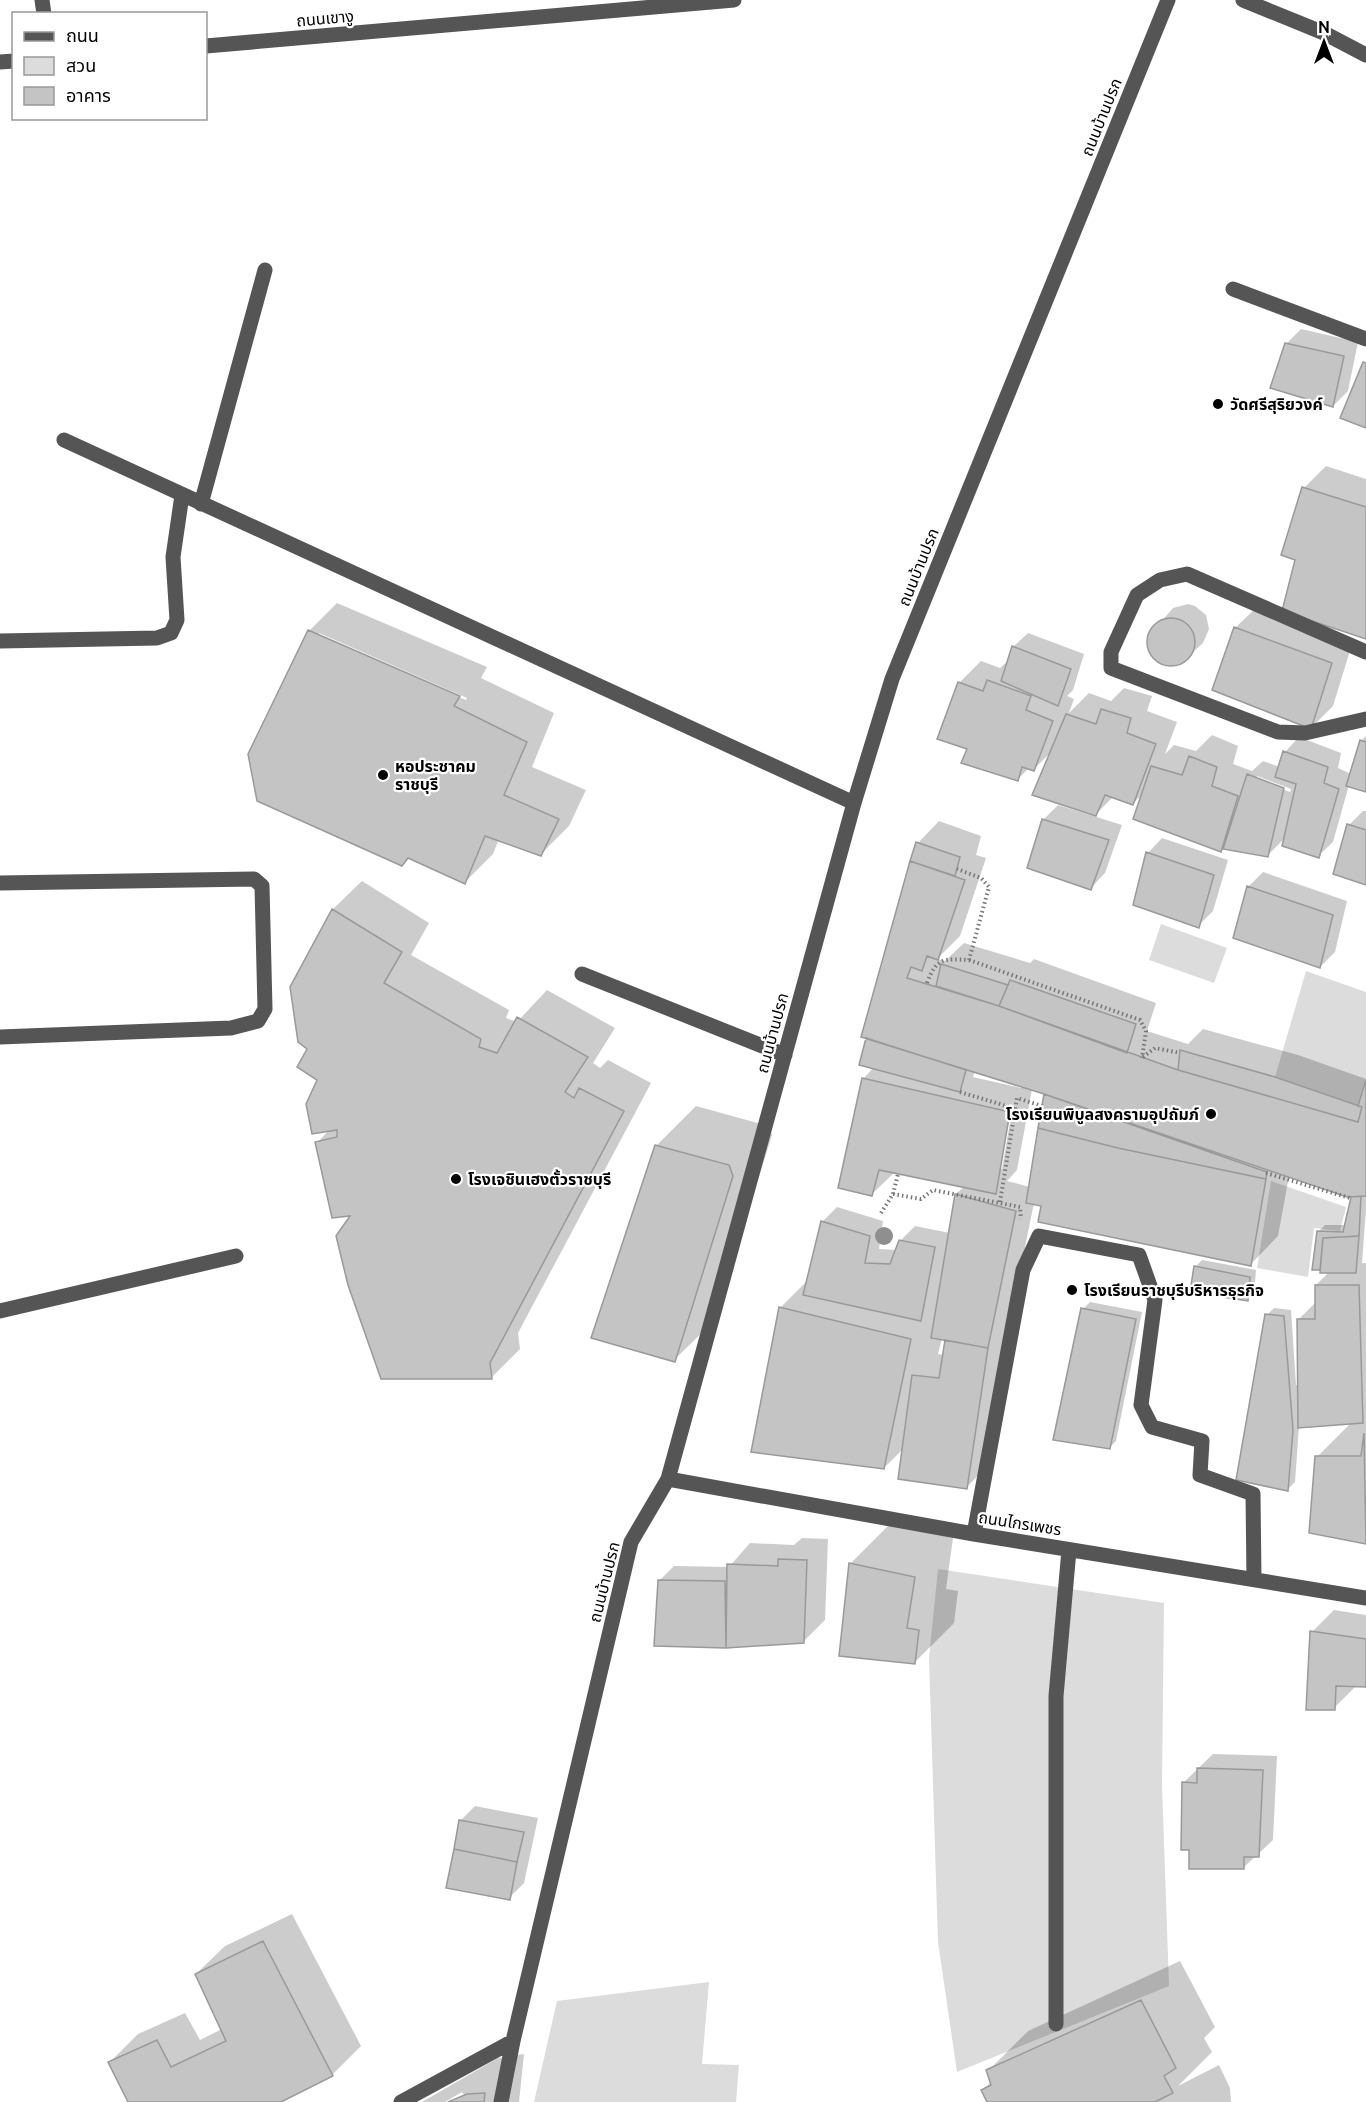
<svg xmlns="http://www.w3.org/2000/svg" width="1366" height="2102" viewBox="0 0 1366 2102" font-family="Ubuntu,'Noto Sans Thai',sans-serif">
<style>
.green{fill:#dcdcdc}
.shadow{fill:#0003;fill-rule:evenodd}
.building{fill:#c4c4c4;stroke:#999;stroke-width:1.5}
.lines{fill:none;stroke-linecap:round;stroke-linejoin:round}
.path{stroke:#777;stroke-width:4;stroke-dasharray:1.5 3;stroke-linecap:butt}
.minor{stroke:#555;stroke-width:15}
.tree{fill:#8f8f8f}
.poi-dot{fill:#000;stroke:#fff;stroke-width:2}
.labels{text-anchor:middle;stroke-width:4.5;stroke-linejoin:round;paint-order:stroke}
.street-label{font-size:16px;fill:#000;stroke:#fff}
.poi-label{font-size:16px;font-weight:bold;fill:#000;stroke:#fff;text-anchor:start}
</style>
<rect width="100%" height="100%" fill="#fff"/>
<path class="green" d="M1161,924l66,24 -13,35 -65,-23z
M1306,971l60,21v87l-8,27 -83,-29z
M1271,1181l75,26 -6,24 -26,-3 -6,49 -51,-9z
M938,1569l226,34 -2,182 7,201 -212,86 -19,-130 -9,-284z
M709,1982l-7,82 37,1 -3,37h-202l23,-101z"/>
<path class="shadow" d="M1301,329l57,13 -10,49 -15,15 -47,-62z
M1326,466l40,13v158l-69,-78 7,-71z
M337,603l150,64 -6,11 73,35 -22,54 54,23 -17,36 -28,28 -42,-15 -6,15 -28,28 -55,-25 -8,8 -93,-234zM319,633l148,65 -1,2 -147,-63z
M1188,604l7,2 11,9 3,14 -6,14 -21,19 -15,3 -7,-3 -10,-11 -1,-15 24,-28z
M1257,607l96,34 -20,65 -22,22 -76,-100z
M1028,633l56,21 -11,36 -6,6 7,3 -5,14 20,-20 22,8 13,-13 28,8 -5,15 30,11 -12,32 9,-9 22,6 16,-16 26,11 -5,18 19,7 11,-10 17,6 5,-15 14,-15 42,16 -3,15 13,6 10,-33 5,-5v54l-17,-5 -16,57 -15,14 -32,-19 -18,18 -44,-8 -3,3 -78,-57 -10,11 -20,-7 -17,17 -44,-63 -19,19 -4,-2 -12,12 -48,-32 -10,-65 22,-22 19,7 9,-8 4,-13zM1257,776l34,13 -1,3 -33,-12z
M1058,805l64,20 -17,48 -14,15 -48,-68z
M1363,811h3v73l-17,-59z
M939,821l42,15 -5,19 10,3 -26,78 -23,23 8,2 19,-18 66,20 4,-4 122,44 -9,28 41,13 15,-15 95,26 68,24v130l-4,54h4v279l-56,-10 7,-75 34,-34 -52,3 -4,56 -7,7 -21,-174 7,-7 17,2 5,75h3l-1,-65 19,-19 -1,-16 14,-14 -16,-3 4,-36 7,-7h21l7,-30 -64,-19 -11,60 -28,29 -216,-62 -25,122 -21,140 -21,22 -63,-39 -20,20 -131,-17 28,-144 27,-27 15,-59 14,-14 46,14 -4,28 18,1 3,-9 15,-15 35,7 6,-39 9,-8 -70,-14 -23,22 -9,-115 11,-12 -6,-29 -5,-2 55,-193zM975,1071l47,15 -1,2 -48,-11zM1032,1089l13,4 -15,94 -23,-6 10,-11zM1010,1104l3,1 -11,64h-3zM942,1338l4,1 -2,16 -6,-1z
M1162,838l66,22 -15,51 -15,15 -50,-73z
M1263,872l84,29 -12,51 -15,15 -72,-80z
M362,881l67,42 -18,32 98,55 -3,8 11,4 30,-32 68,38 -22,35 7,5 8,-8 43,23 -133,250 2,16 -29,29 -174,-235 13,-14 -11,-50 -27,-91 41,-79z
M696,1106l73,20 3,9 -58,186 -40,39 -17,-215z
M1202,1260l54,10 -2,23 -7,7 -52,-33z
M1090,1302l52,10 -26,129 -7,7 -26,-139z
M890,1524l63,14 -7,51 12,2 -4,32 -40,40 -63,-100z
M802,1538l26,1 -3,81 -22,22 -77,5 -67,-66 15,-15 55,1 21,-24 44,2z
M1334,1610l32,5v70l-10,1 -22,22 -22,-76z
M1213,1754l64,2 -4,84 -29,27 -54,-19 -7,-65z
M475,1806l63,12 -14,65 -15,15 -48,-78z
M292,1914l69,132 -29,29 -55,27h-147l-20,-40 28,-28 47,-21 15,27 22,-11 -26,-55 29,-28z
M1180,1961l35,66 -11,11 8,14 -34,34 41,-21 11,23 1,14h-243l-5,-12 9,-9 -4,-10 40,-40z
M524,2054l-5,48h-68l13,-7 -2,-3 -17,10h-23l76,-44z"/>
<path class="building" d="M1285,343l59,13 -11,51 -63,-19z
M1363,362l3,1v65l-26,-10z
M1302,487l64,20v132l-84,-28 13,-51 -14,-5z
M1147 642a24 24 0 1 1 48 0a24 24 0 1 1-48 0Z
M1234,627l98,36 -21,66 -99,-39z
M308,630l152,66 -6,10 73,36 -23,53 55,24 -18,37 -56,-20 -20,48 -57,-26 -6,8 -145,-65 -9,-47z
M1012,646l59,23 -13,37 -57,-25z
M987,680l44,16 -5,14 27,11 -19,50 -12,-4 -4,14 -57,-18 6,-14 -30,-10 21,-57 25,9z
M1101,709l30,9 -4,15 29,11 -23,61 -28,-10 -9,21 -64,-21 34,-81 30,10z
M1360,740l6,2v50l-20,-6z
M1283,751l45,16 -4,16 15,6 -20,69 -37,-12 14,-62 -21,-7z
M1189,756l28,11 -5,19 26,10 -17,56 -88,-33 18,-53 31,9z
M1247,774l37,14 -16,69 -45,-8z
M1042,819l67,21 -18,50 -64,-22z
M1347,824l19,6v55l-33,-11z
M916,842l44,15 -5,19 -45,-15z
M1146,852l68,23 -15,53 -66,-23z
M910,861l55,19 -27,80 -11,-4 -5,15 -11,-4 -4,11 92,28 179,64 180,52 4,-15 -4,-1 8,-26v116l-19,1 -303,-103 -183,-57z
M1247,886l86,29 -13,53 -87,-30z
M332,909l70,43 -18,31 97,56 -2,8 18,6 20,-36 71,40 -23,35 9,6 5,-10 45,23 -134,252 2,16h-111l-33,-94 -12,-49 14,-20 -18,2 -17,-76 22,-5v-7l-25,4 -6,-30 11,-24 -20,-13 10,-18 -9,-7 -8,-55z
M941,964l67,21 -9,21 -63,-20z
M1010,980l126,44 -9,29 -128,-47z
M866,1038l100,32 -6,22 -101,-27z
M1180,1050l95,27 87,30 -4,15 -180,-52z
M862,1078l148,34 -14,82 -117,-24 -7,26 -34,-8z
M1044,1094l223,78 -1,7 -148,-31 -80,-20z
M1038,1128l80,20 148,31 -15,87 -213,-44 3,-16 -15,-3z
M655,1145l74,20 4,11 -58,186 -84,-24z
M955,1194l61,17 -28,137 -57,-10z
M1361,1196l-2,40 -36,2 -3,32h-8l5,-39 26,1 8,-35z
M821,1221l49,15 -5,27 25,1 9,-24 36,7 -14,74 -118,-26z
M1359,1236l-3,37h-36l3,-35z
M1194,1266l56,11 -2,24 -58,-9z
M1315,1285h44l4,138 -65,5 -1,-109h18z
M779,1307l132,32 -27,130 -133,-17z
M1081,1308l55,11 -26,130 -57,-9z
M1265,1314l19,2 9,114 -5,61 -52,-11z
M945,1340l43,8 -21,141 -69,-10 14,-104 27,3z
M1364,1433l2,111 -57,-11 6,-77h46z
M778,1559l29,1 -3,83 -78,5 1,-84 51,2z
M849,1563l66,14 -8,51 12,2 -4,34 -76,-8z
M658,1580l67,1 1,67 -72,-2z
M1310,1631l56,8v48l-30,-1 -1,24h-29z
M1197,1768l66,2 -4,87h-15v12h-55v-19h-8l1,-68 15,1z
M459,1820l65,12 -7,30 -63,-13z
M454,1849l63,13 -7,38 -64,-12z
M263,1941l70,135 -52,26h-153l-20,-40 49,-22 14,27 55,-26 -31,-67z
M1141,2000l35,68 -12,8 9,17 -18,9h-168l-6,-12 10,-5 -5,-15z
M485,2093l-1,9h-36l19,-8z"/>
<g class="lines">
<path class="path" d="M969,960l171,60 6,11 -4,27
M927,983c10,-26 16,-24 42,-23l20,-73 -8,-9 -24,-9
M1143,1057l12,-9 25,5
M960,1092l56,17
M1266,1173l84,25
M893,1194l5,-20
M1000,1202l17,-104 25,8
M881,1213l12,-19 28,5 12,-9 87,17 1,12"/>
<path class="minor" d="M42,0l2,14
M1243,0l81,33 42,22
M206,46l528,-46
M0,62l14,-1
M1233,289l133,50
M64,440l790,363
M201,504l64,-234
M0,641l157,-3 14,-5 6,-13 -4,-63 9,-62
M1366,652l-179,-78 -27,6 -23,15 -26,57v16l167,64 27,1 61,-14
M0,883l254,-4 8,7 3,123 -7,12 -27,7 -231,9
M582,974l203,81
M0,1311l236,-55
M668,1479l306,55 392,64
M974,1534l49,-264 16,-34 100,19 16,45 -14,105 11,22 50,14 -2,34 53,19 1,85
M1056,2024v-328l13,-146
M401,2102l112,-61
M501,2102l12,-61 118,-499 37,-63 186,-676 38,-124 276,-679"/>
</g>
<circle class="tree" cx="884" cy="1236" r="9"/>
<g class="poi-dot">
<circle cx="1218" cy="404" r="6"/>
<circle cx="383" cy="775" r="6"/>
<circle cx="1211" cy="1114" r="6"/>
<circle cx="456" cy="1179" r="6"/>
<circle cx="1072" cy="1290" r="6"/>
</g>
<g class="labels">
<g class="street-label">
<text transform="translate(325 18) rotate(-5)" y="6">ถนนเขางู</text>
<text transform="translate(1101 117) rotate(-68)" y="6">ถนนบ้านปรก</text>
<text transform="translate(918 567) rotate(-68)" y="6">ถนนบ้านปรก</text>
<text transform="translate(772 1033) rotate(-75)" y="6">ถนนบ้านปรก</text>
<text transform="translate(1020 1523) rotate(9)" y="6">ถนนไกรเพชร</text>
<text transform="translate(604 1582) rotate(-76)" y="6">ถนนบ้านปรก</text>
</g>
<g class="poi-label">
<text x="1230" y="410">วัดศรีสุริยวงค์</text>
<text x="395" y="772">หอประชาคม<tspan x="395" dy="18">ราชบุรี</tspan></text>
<text x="1199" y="1120" text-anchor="end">โรงเรียนพิบูลสงครามอุปถัมภ์</text>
<text x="468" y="1185">โรงเจชินเฮงตั้วราชบุรี</text>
<text x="1084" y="1296">โรงเรียนราชบุรีบริหารธุรกิจ</text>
</g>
</g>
<rect x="12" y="12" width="195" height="108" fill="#ffffff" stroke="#999999" stroke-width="1.5"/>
<rect x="24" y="32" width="30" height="9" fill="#555555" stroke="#999999" stroke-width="1.5"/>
<text x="66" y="42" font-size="18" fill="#000000">ถนน</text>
<rect x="24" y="57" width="30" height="18" fill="#dcdcdc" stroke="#999999" stroke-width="1.5"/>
<text x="66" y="72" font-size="18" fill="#000000">สวน</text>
<rect x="24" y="87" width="30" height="18" fill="#c4c4c4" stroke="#999999" stroke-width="1.5"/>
<text x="66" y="102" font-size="18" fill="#000000">อาคาร</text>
<g transform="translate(1324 42)" stroke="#ffffff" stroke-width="4.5" paint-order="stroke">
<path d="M0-4.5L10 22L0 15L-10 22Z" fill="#000000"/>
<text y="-9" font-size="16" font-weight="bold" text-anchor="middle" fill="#000000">N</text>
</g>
</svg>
